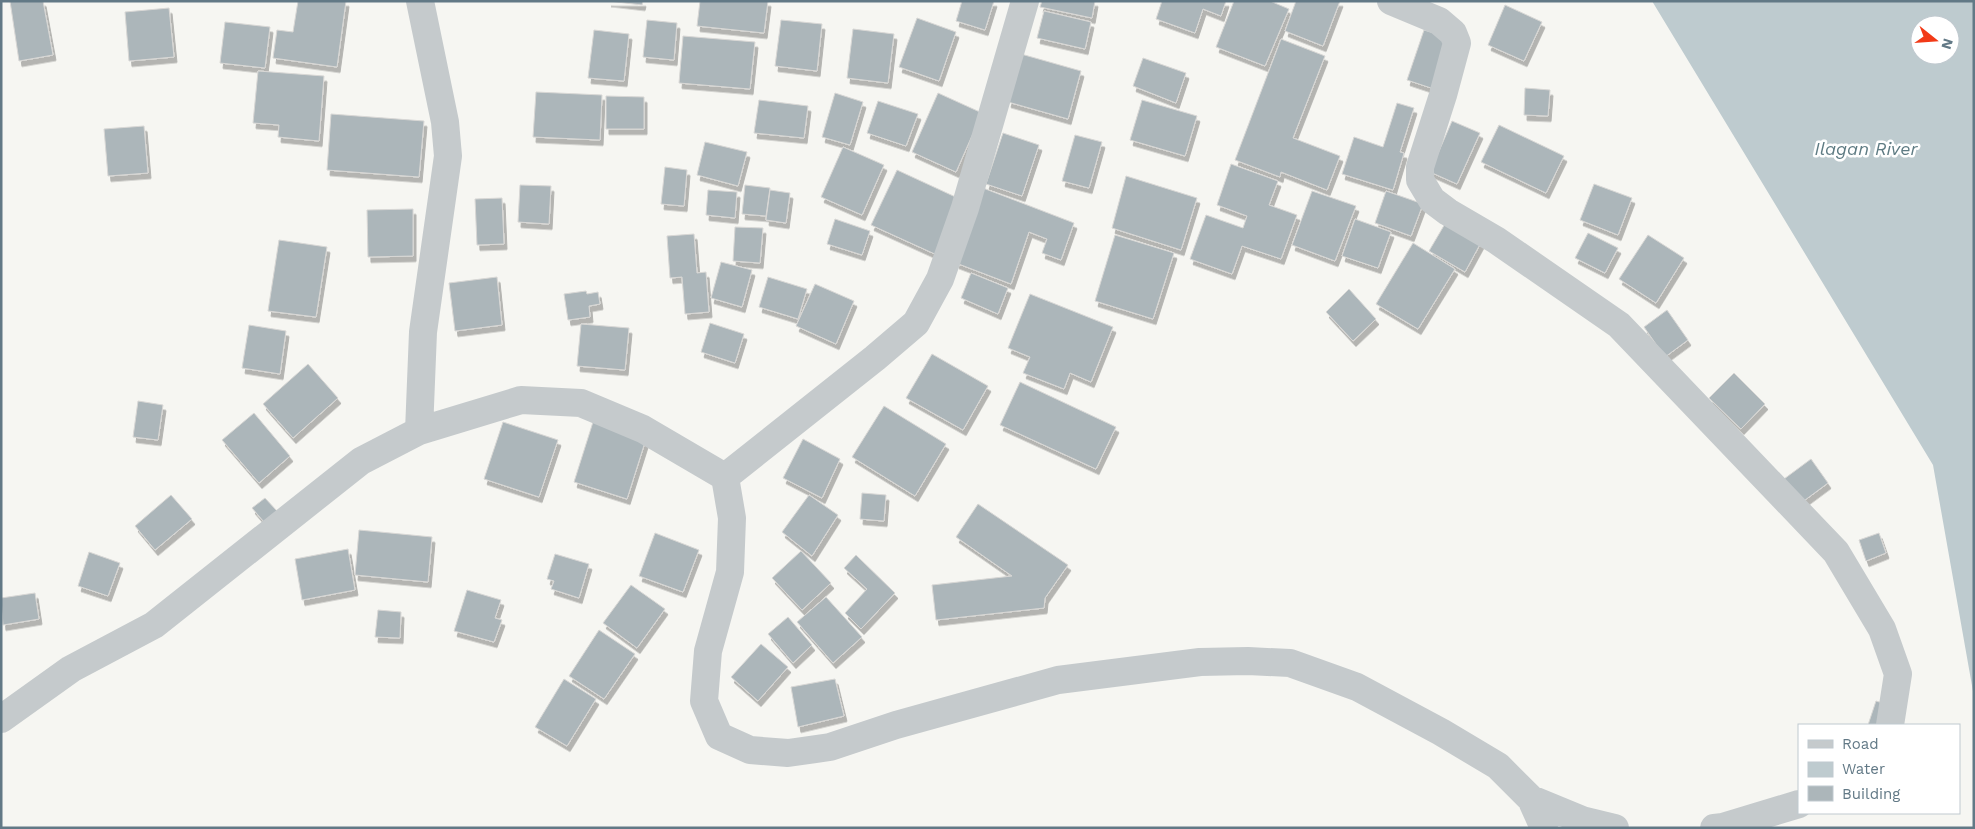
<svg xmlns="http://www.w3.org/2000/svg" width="1975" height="829" viewBox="0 0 1975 829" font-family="'Work Sans',sans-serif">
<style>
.water{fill:#becbcf;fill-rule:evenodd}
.building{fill:#acb6ba;stroke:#d8d7d5;filter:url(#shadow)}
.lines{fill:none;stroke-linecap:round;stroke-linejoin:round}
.street{stroke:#c5cacc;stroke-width:28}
.labels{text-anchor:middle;stroke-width:5;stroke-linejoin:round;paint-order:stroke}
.water-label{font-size:18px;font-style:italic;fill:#5e7b83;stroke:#fff}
</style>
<defs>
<filter id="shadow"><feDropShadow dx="3" dy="5.5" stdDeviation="0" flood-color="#0004"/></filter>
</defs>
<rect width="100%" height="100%" fill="#f6f6f2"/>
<path class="water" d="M1652,1h322v696l-41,-232zM1920,25h30v30h-30z"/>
<path class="building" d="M10,1h33l10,54 -34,6z
M298,1h48l-9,66 -64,-9 4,-28 16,2z
M608,1h35l-1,4z
M700,1h68l-4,32 -67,-7z
M962,1h32l-9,29 -29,-9z
M1042,1h53l-3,17 -52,-11z
M1162,1h64l-5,15 -18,-7 -8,24 -39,-14z
M1234,1h36l19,8 -24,57 -49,-19z
M1296,1h44l-17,45 -38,-15z
M1505,5l37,17 -18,39 -36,-16z
M169,8l5,49 -45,4 -4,-49z
M1044,11l47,11 -6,27 -48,-11z
M917,18l39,14 -17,49 -40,-14z
M647,20l30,3 -3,37 -31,-3z
M781,20l41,4 -5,47 -42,-5z
M225,22l45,5 -5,41 -45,-5z
M853,29l41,5 -6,49 -41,-5z
M594,30l35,4 -5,47 -36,-3z
M1424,30l30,9 -17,51 -30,-10z
M683,36l72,6 -5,47 -71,-6z
M1281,39l44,17 -32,82 47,18 -13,34 -46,-18 -1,5 -45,-17z
M1021,54l60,17 -13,48 -60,-17z
M1143,58l43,15 -10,30 -43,-17z
M258,71l66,5 -5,65 -41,-4 1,-12 -26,-2z
M1525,88l25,2 -2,26 -24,-1z
M536,92l66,3 -2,45 -67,-3z
M835,93l28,9 -13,43 -28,-8z
M938,93l44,20 -26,59 -44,-20z
M606,96l38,1v32h-38z
M759,100l49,6 -4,32 -50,-5z
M1142,100l55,16 -12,40 -55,-16z
M878,101l40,13 -12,32 -39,-13z
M1397,103l17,5 -14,44 4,1 -11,37 -51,-16 12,-37 29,10z
M331,114l93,7 -5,56 -92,-7z
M1452,121l28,12 -23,51 -27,-12z
M1499,125l65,31 -18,37 -65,-31z
M144,126l4,47 -40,3 -4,-47z
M1003,133l36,12 -17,51 -36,-12z
M1075,135l27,7 -13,46 -27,-7z
M705,142l42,10 -9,34 -41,-11z
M843,147l41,18 -22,50 -41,-18z
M1231,164l47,17 -9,24 28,10 -16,44 -39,-13 -10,28 -42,-15 16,-44 37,13 4,-12 -30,-11z
M665,167l22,3 -3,36 -23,-2z
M897,170l65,30 -25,55 -66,-30z
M1126,176l71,22 -16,52 -69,-22z
M1594,184l38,14 -14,37 -38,-15z
M520,185l31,1 -2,38 -31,-2z
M745,185l25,3 -4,28 -24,-2z
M983,188l91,35 -13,37 -19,-7 5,-14 -18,-7 -18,52 -55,-21z
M708,190l29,2 -2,26 -29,-3z
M770,190l20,3 -4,30 -20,-3z
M1312,191l44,15 -21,55 -43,-16z
M1386,191l37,13 -12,32 -36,-13z
M502,198l2,46 -27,1 -2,-46z
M413,209v47l-45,1 -1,-47z
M1449,217l35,20 -19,35 -36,-21z
M835,219l35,12 -8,24 -35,-11z
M1355,219l36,13 -13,36 -36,-12z
M735,227l28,1 -3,35 -27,-2z
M1588,233l30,15 -13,25 -30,-15z
M694,234l3,39 9,-1 3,40 -24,2 -3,-37 -12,1 -3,-42z
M1115,235l59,18 -21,66 -58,-18z
M1648,235l36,23 -28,45 -37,-24z
M279,240l48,7 -11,70 -48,-6z
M1413,243l42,26 -37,60 -42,-25z
M721,262l31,8 -10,37 -31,-9z
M971,273l37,15 -10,26 -37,-16z
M497,277l5,48 -47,6 -6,-48z
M768,277l39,12 -9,30 -39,-12z
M815,284l39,17 -18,43 -40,-18z
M1349,289l27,30 -23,22 -27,-29z
M586,291l1,3 11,-2 2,12 -11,2 1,11 -22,3 -4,-26z
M1030,294l83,33 -22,55 -21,-9 -6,16 -41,-16 7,-16 -22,-9z
M1667,310l21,30 -23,17 -21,-30z
M710,323l34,11 -9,29 -34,-11z
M581,324l48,4 -4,42 -48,-4z
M249,325l37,6 -6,43 -38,-6z
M932,354l56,32 -25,44 -57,-32z
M308,364l30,34 -45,40 -30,-34z
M1734,373l31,31 -24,25 -32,-31z
M1020,382l96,45 -20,42 -96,-44z
M138,401l25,4 -5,35 -25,-3z
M884,406l62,38 -31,52 -63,-39z
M254,413l36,43 -31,27 -37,-43z
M503,422l55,18 -19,57 -55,-18z
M593,422l53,17 -19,60 -53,-17z
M803,439l37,20 -18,39 -39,-20z
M1811,459l17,24 -27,20 -17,-24z
M862,493l24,2 -2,26 -24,-2z
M171,495l21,24 -37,31 -20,-24z
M809,495l29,20 -26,41 -30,-24z
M265,498l12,13 -13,11 -12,-14z
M978,504l90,61 -23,33 -1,10 -108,12 -4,-35 80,-9 -56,-39z
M359,530l73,7 -4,45 -73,-7z
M655,533l44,17 -16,42 -44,-16z
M1879,533l7,20 -20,8 -7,-21z
M348,549l7,41 -53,10 -7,-41z
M801,551l30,32 -29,27 -30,-32z
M89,552l31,11 -12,33 -30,-10z
M555,554l34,10 -10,34 -28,-9 3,-8 -7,-2z
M856,555l39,38 -34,36 -16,-16 22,-24 -23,-21z
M631,585l34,24 -28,39 -34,-25z
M467,590l34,10 -6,18 7,2 -8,22 -40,-11z
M35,593l4,26 -36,6 -2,-27z
M826,597l36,40 -29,26 -36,-41z
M378,610l23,2 -1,26 -25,-1z
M788,617l24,28 -19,18 -25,-29z
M599,630l36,24 -31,45 -35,-23z
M761,644l27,23 -30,34 -27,-24z
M564,679l32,20 -29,47 -32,-19z
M835,679l9,37 -46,11 -7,-40z
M1876,701l13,4 -6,20h-15z"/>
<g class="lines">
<path class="street" d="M1391,1l48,20 14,12 4,10 -14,52 -23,72v13l12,20 16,12 48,28 123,85 217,227 46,77 16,45 -8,51
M419,431l4,-99 25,-176 -3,-34 -25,-121
M725,477l150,-119 41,-35 24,-44 25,-71 60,-207
M1,719l70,-50 83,-44 207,-164 58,-30 102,-31 60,3 62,26 82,48 7,41 -2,54 -22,79 -4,50 15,35 31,14 38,3 42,-6 66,-22 162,-45 142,-18 48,-1 42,2 67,24 84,45 57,34 33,33 13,29
M1531,799l51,21 33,8
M1714,828l9,-1 76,-23"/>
</g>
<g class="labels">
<g class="water-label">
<text x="1866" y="155">Ilagan River</text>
</g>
</g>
<rect width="1975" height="829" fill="none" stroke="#627986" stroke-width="5"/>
<rect x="1798" y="724" width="162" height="90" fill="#ffffff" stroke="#c0c9cf"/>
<rect x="1808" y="740" width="25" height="8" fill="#c5cacc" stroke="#c0c9cf"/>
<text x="1842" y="749" font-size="15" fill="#627986">Road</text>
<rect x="1808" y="762" width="25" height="15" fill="#becbcf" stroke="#c0c9cf"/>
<text x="1842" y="774" font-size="15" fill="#627986">Water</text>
<rect x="1808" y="786" width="25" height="15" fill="#acb6ba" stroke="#c0c9cf"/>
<text x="1842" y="799" font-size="15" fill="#627986">Building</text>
<g transform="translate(1935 40) rotate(107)"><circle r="24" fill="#ffffff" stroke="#c0c9cf"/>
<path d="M0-4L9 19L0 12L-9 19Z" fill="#f23a17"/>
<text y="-8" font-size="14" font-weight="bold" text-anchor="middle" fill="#627986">N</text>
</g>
</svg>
